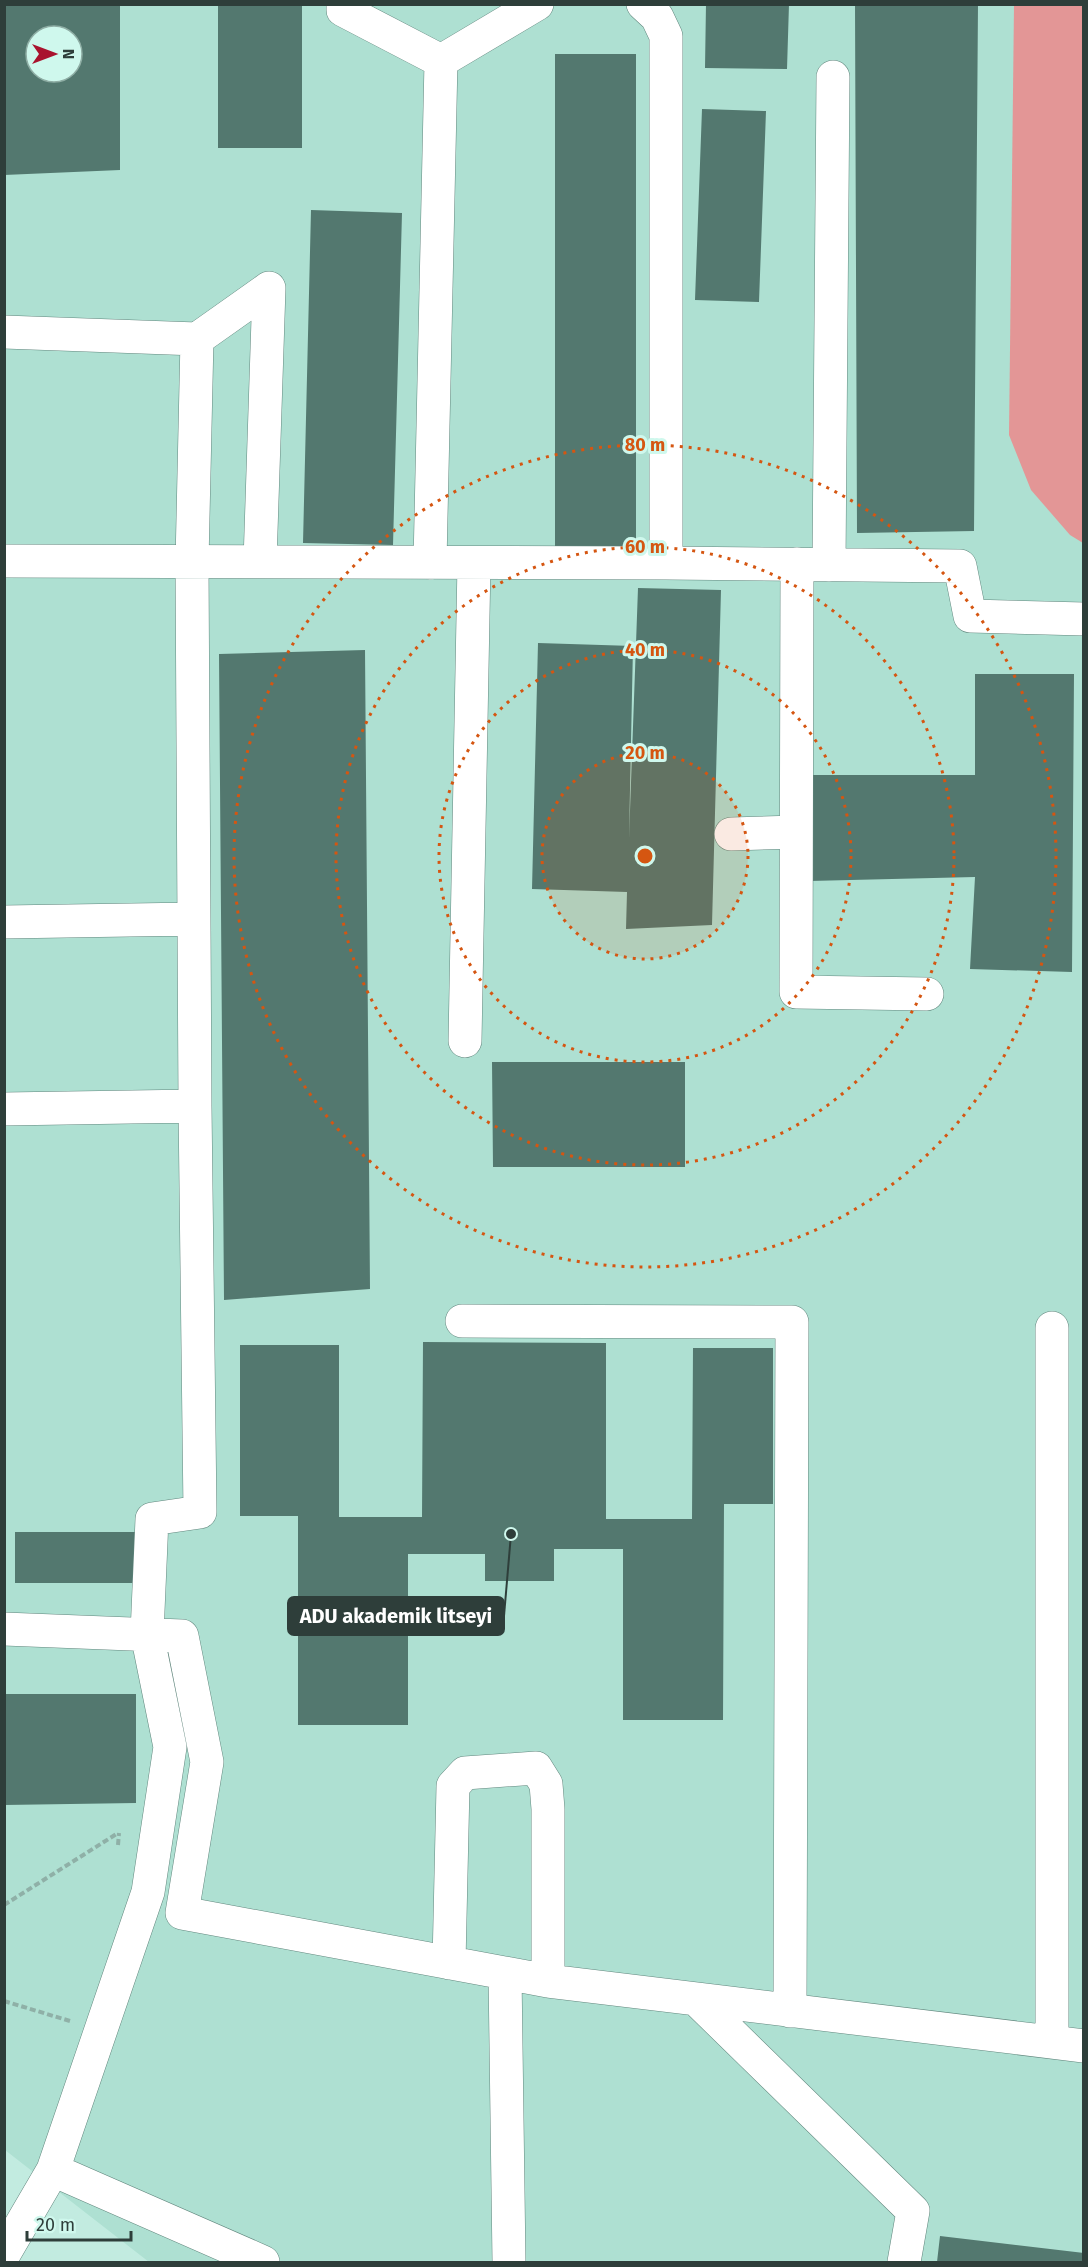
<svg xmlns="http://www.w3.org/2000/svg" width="1088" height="2267" viewBox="0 0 1088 2267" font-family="'Fira Sans',sans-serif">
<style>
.built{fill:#aee0d2;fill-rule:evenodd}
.green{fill:#e39696}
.building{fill:#53786f;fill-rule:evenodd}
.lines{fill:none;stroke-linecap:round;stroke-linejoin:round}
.minor-casing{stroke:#62877e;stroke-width:34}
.path{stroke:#8fb0a7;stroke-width:4;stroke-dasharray:6 3;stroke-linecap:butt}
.minor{stroke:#fff;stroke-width:33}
.ring{fill:none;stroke:#d55611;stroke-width:3;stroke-dasharray:3 6}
.centre{fill:#d55611;stroke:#cff8ed;stroke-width:3}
.ring-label{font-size:18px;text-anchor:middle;font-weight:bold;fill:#d55611;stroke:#cff8ed;stroke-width:6;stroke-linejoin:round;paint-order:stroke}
.leader{fill:none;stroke:#2e3e3a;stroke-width:2}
.callout-dot{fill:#2e3e3a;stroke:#cff8ed;stroke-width:2}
.callout{fill:#2e3e3a;stroke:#2e3e3a;stroke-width:2}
.callout-label{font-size:20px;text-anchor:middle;font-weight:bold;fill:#fff}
</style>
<rect width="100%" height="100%" fill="#c2ebe0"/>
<path class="built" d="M4,5h1079v2257h-934l-144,-112zM36,36h36v36h-36z"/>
<path class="green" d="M1014,5h69v538l-13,-8 -39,-45 -22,-55z"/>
<path class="building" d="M5,4h115v166l-116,5zM36,36h36v36h-36z
M218,4h84v144h-84z
M706,4h83l-2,65 -82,-1z
M855,4h123l-4,527 -117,2z
M555,54h81v494h-81z
M702,109l64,2 -7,191 -64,-2z
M311,210l91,3 -9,332 -90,-2z
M638,588l83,2 -9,335 -86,4 1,-37 -95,-3 6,-246 95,3 -4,192z
M365,650l5,639 -146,11 -5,-646z
M975,674h99l-2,298 -102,-3 5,-92 -166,4 1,-106h165z
M492,1062h193v105h-192z
M423,1342l183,1v176h86l1,-171h80v156h-49l-1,216h-100v-171h-69v32h-69v-27h-77v171h-110v-209h-58v-171h99v172h83z
M15,1532h125v51h-125z
M4,1694h132v109l-132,2z
M940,2236l144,17v9h-147z"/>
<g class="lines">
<g class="minor-casing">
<path id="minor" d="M343,4v6l98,51
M643,4l14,13 9,19v527
M4,332l193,7 -5,223 3,544 5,406 -48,7 -5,115 23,113 -22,145 -95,278 -49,84
M197,339l72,-51
M4,561l662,2 294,3 10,50 114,3
M260,562l9,-274
M430,563l11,-502 96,-57
M797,564l-1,428 131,2
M829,565l4,-488
M731,834l65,-2
M4,922l190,-3
M465,1041l9,-478
M4,1109l191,-3
M462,1321l330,1 -2,689
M1052,1328v714
M4,1629l178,7 25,126 -25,151 366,68 536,65
M449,1963l4,-177 12,-13 71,-5 10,16 2,25v172
M505,1973l4,289
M697,2000l216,211 -9,51
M53,2170l210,92"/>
</g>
<path class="path" d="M118,1845l1,-12
M4,1905l114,-72
M4,2001l66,20"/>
<use href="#minor" class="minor"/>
</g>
<circle cx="645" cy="856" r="103" fill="#d55611" fill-opacity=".12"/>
<g class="ring">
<circle cx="645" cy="856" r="103"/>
<circle cx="645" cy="856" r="206"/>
<circle cx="645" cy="856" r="309"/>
<circle cx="645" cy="856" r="411"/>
</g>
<circle cx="645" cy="856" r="9" class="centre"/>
<g class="ring-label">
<text x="645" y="451">80 m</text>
<text x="645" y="553">60 m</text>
<text x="645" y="656">40 m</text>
<text x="645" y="759">20 m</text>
</g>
<path class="leader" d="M511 1534L504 1616"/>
<circle class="callout-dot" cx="511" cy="1534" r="6"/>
<rect class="callout" x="288" y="1597" width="216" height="38" rx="6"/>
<g class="callout-label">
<text x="396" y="1623">ADU akademik litseyi</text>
</g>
<rect width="1088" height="2267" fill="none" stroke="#2e3e3a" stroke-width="12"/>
<g transform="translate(54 54) rotate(90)"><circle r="28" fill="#cff8ed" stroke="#8faea5" stroke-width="1.5"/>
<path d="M0-4.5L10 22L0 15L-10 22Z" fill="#a9132e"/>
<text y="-9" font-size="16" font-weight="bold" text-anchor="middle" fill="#2e3e3a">N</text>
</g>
<path d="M27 2231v9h104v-9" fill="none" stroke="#2e3e3a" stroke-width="3"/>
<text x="36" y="2231" font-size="18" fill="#2e3e3a" stroke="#cff8ed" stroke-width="4.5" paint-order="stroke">20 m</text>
</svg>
